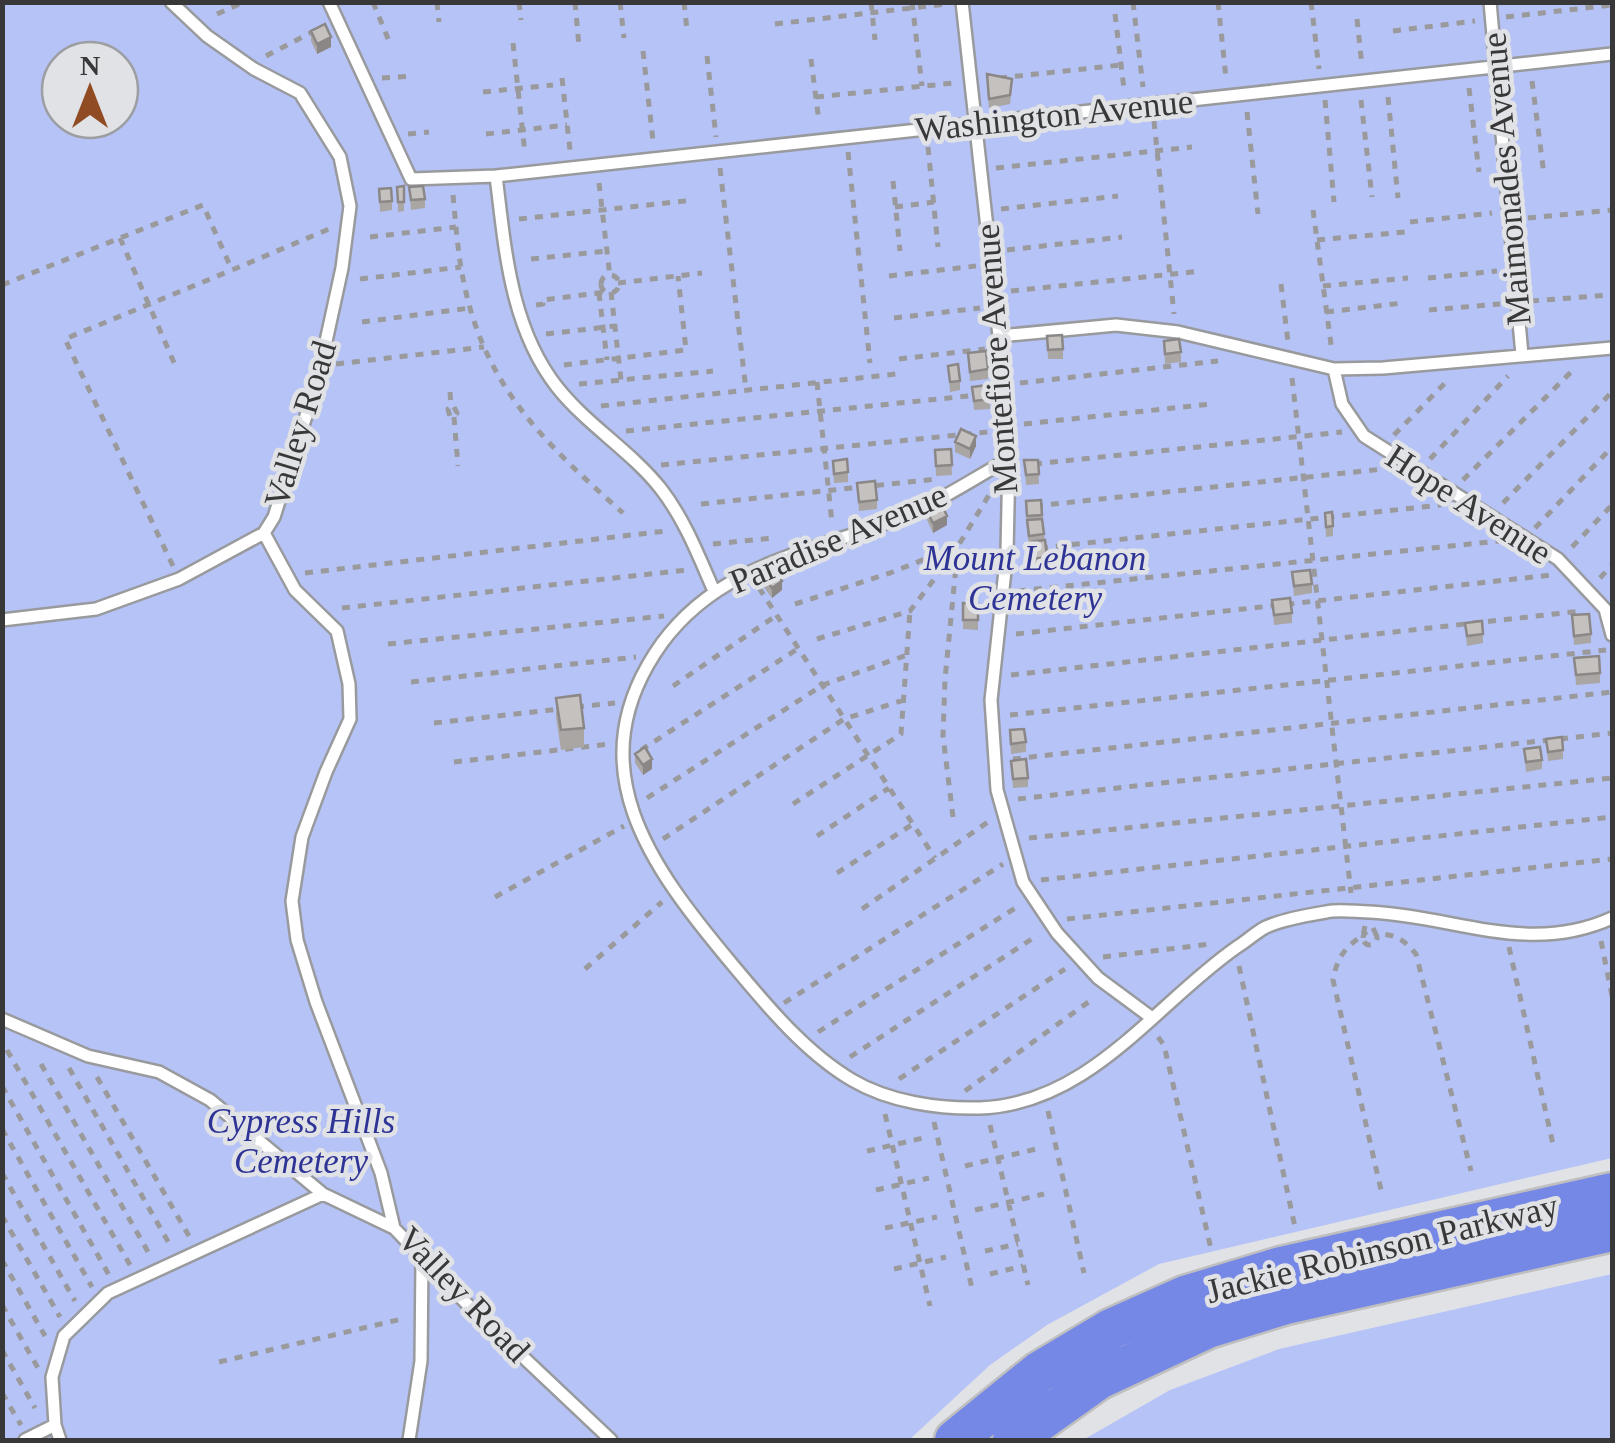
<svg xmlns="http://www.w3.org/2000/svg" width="1615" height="1443" viewBox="0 0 1615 1443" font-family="'Times New Roman',serif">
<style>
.green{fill:#b6c3f7;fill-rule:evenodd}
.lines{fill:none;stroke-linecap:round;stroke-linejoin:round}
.lane-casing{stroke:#999a9d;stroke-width:16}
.highway-casing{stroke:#bfbfc0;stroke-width:45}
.path{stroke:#9a9a9d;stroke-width:5;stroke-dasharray:8 8;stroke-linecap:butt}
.lane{stroke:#fff;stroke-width:11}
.highway{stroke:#7688e5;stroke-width:40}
.wall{fill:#a9a6a4}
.shaded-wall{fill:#8a8786}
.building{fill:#c5c1bf;stroke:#8a8786;stroke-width:2.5}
.labels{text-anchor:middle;stroke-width:9;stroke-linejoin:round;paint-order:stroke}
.street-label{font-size:35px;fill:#383839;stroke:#e1e2e6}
.park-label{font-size:35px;font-style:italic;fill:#2e3396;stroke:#e1e2e6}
</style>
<rect width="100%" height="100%" fill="#e1e2e6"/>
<path class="green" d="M3,3h1609v1155l-453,106 -112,61 -57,40 -81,75h-906zM60,60h60v60h-60z
M1612,1274v166h-529l87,-50 109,-41z"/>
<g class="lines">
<g class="lane-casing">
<path id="lane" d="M171,2l36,34 47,33 46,24 40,64 10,49 -8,62 -24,110 -44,139 -10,16 31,57 42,41 12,53 1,35 -24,53 -24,65 -10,64 5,39 19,62 65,171 13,55 73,76 144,136
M329,2l82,177 85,-3c9,72 14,151 61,211 30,38 74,64 104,102 24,31 38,68 53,102
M962,2l37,334 10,123 -2,93 -16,148 6,90 26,92 34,51 41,45 54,40
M1490,2l32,353
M496,176l1116,-122
M999,336l117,-11 62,7 156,37 49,-1 229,-20
M1334,369l8,35 22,32 194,123 47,50 7,26
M1009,459c-31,17 -61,37 -93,52 -90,40 -191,46 -254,132 -88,123 -11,224 70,321 35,42 73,88 120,116 37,22 87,29 128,28 110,-4 175,-104 257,-161 10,-6 19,-15 29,-20 17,-8 42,-12 60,-15 14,-3 30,0 44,0 85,4 158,44 242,6
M2,620l94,-11 83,-30 85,-46
M2,1019l86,37 71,16 51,28 113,94 71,34
M25,1440l30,-15
M60,1440l-5,-15 -3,-48 12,-41 44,-43 215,-99
M409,1440l12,-79 1,-103"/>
</g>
<g class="highway-casing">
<path id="highway" d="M955,1440l84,-68 72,-43 74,-33 96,-29 331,-74
M1013,1440l86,-61 109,-51 78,-24 326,-73"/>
</g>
<path class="path" d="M373,2l18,44
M437,2l2,20
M519,2l2,18
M575,2l4,44
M620,2l4,36
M684,2l3,28
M871,2l4,38
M912,2l10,84
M1133,2l10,85
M1218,2l8,76
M1311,2l8,67
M217,14l27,-12
M1115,14l9,75
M1506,17l106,-12
M1357,19l5,47
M775,24l171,-20
M1393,31l82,-10
M513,43l12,111
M643,51l10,90
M266,56l50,-26
M707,56l9,81
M811,59l8,63
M382,78l32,-2
M562,78l8,72
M999,78l122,-13
M1532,81l12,94
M1469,88l10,84
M483,92l70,-7
M816,97l138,-14
M1388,97l10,101
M1325,100l9,102
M1361,100l11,97
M1247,112l11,102
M1154,121l20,193
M408,134l21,-2
M486,134l81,-9
M928,147l10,100
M848,152l22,211
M720,168l26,222
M996,168l196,-21
M893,181l7,70
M599,183l11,94
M453,195c3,31 5,63 12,93 22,102 84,159 158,225
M895,207l39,-5
M1001,209l117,-13
M1313,210l19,142
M1528,218l84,-8
M519,219l175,-19
M1410,222l82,-9
M370,237l86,-10
M120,238l55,127
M1317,240l88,-8
M1007,250l115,-13
M531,259l76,-8
M601 284a9 9 0 1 1 18 0a9 9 0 1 1-18 0Z
M889,276l87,-10
M1428,278l69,-7
M360,279l101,-12
M618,283l84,-10
M1281,284l7,58
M2,285l201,-80 29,65 97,-41
M1323,286l85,-8
M1011,291l191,-20
M611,292l10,88
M599,293l8,67
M1531,301l77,-6
M536,305l7,-1 -1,-4 65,-8
M1429,310l71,-6
M1326,312l77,-9
M894,318l86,-10
M362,322l108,-14
M546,334l69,-8
M899,359l86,-10
M336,364l148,-17
M564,365l122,-15 -8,-74
M1292,378l59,515
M817,382l15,141
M1020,383l198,-22
M579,384l134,-13
M450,392l1,15
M601,406l295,-32
M454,407l3,6 -7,4 -2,-8z
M454,417l4,49
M1024,424l187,-20
M626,431l352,-36
M1394,435l55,-56
M1430,459l78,-83
M1034,464l308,-32
M661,465l327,-33
M1463,480l112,-112
M1503,503l109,-111
M701,504l236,-25
M1035,506l348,-37
M1535,528l77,-81
M713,544l60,-6
M1572,547l40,-42
M1040,548l401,-43
M173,566l-108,-227 167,-69
M305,573l361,-42
M1600,578l12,-13
M759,588l176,270
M1018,591l481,-50
M795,604l95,-31 68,-27 31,-51
M342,608l345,-38
M1016,634l536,-59
M817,639l93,-28 41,-54
M388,644l276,-28
M1011,675l570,-64
M411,682l225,-25
M673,686l104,-71
M576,707l39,-4
M1010,715l596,-65
M434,723l126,-14
M1560,739l52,-6
M641,750l158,-102
M1013,759l599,-67
M454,762l156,-18
M647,798l176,-113 84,-30
M1018,799l531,-59
M793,804l108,-70 9,-123
M953,817l-10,-81 2,-57 13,-133
M817,836l72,-48
M1029,838l583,-60
M663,839l181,-120 60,-19
M837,873l76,-49
M1041,880l571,-63
M495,897l129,-71
M862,909l126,-87
M1067,919l545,-60
M1365,926l-2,9c-19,13 -26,23 -30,45l48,210
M1373,928l3,6c20,0 27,5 40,20l55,217
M1363 938a7 7 0 1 1 14 0a7 7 0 1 1-14 0Z
M1601,941l11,55
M1509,947l45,202
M1103,957l108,-13
M1239,966l57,266
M585,969l77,-67
M784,1003l219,-139
M818,1032l202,-127
M1158,1037l6,8 47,204
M7,1050l123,215
M850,1057l188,-122
M41,1064l110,193
M69,1068l101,177
M97,1077l92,159
M899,1079l166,-110
M2,1086l107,189
M965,1091l129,-93
M1048,1111l36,162
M885,1114l45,192
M934,1122l39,171
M990,1125l38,160
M2,1129l90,158
M867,1151l56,-13
M965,1166l71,-17
M2,1173l73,128
M876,1190l53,-12
M975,1210l69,-16
M2,1216l58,101
M885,1228l52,-11
M985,1251l33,-7
M2,1260l43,76
M894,1269l52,-12
M990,1274l33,-8
M2,1305l36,63
M2,1350l33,58
M219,1362l187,-44
M2,1393l19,32
M2,1438l2,2"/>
<use href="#lane" class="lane"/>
<use href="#highway" class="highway"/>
</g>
<path class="wall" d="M311,31l20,16 -14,7 -6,-13z
M987,84l25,4 -2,16 -21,4z
M404,186v25l-6,1 -1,-25z
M409,187l16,12v9l-14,2z
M379,189l13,12v9l-12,2z
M1047,336l16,13v10h-15z
M1164,341l17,11v10l-16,2z
M968,353l20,16v10l-18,2z
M948,366l12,15v9l-10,2z
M972,387l18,12v10l-16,1z
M955,442l21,4 -6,13 -15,-7z
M951,449l1,26 -16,1 -1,-26z
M1024,460h14l1,24 -13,1z
M833,461l15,11v10l-14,1z
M857,483l20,17v9l-18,2z
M1041,500l6,66 -15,2 -5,-38 -1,-29z
M927,511l20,14 -14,8 -6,-13z
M1325,513l8,13v10l-7,1z
M1292,572l20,12v9l-18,3z
M763,576l19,14 -10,8 -9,-12z
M1272,600l20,13v10l-18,2z
M963,603l15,1v26l-15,-1z
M1572,615l19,19v9l-17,2z
M1465,623l18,11v9l-16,3z
M1574,658l26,15v10l-24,2z
M556,698l28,30v19l-23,3 -5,-33z
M1010,730l16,12v10l-15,2z
M1546,739l17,11v9l-15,2z
M1524,749l18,11v9l-16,3z
M635,754l17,15 -9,6 -8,-12z
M1011,761l17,17v9l-15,1z"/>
<path class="shaded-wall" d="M331,37v10l-14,7v-10z
M976,436v10l-6,13v-10z
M947,516v9l-14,8v-10z
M782,581v9l-10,8v-10z
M652,759v10l-9,6v-10z"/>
<path class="building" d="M325,24l6,13 -14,7 -6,-13z
M987,74l25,5 -2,16 -21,4z
M404,186v16h-6l-1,-15z
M423,186l2,13 -14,1 -2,-13z
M391,188l1,13 -12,1 -1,-13z
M1062,335l1,14 -15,1 -1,-14z
M1179,339l2,13 -16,2 -1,-13z
M986,351l2,18 -18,3 -2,-19z
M958,364l2,17 -10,1 -2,-16z
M988,385l2,14 -16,2 -2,-14z
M961,429l15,7 -6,13 -15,-7z
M951,449l1,16 -16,1 -1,-16z
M847,459l1,13 -14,2 -1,-13z
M1024,460h14l1,14 -13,1z
M875,481l2,19 -18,2 -2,-19z
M1041,500l1,15 -15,1 -1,-15z
M941,503l6,13 -14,7 -6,-12z
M1332,512l1,14 -7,1 -1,-14z
M1042,519l2,15 -15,2 -2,-16z
M1045,540l2,17 -15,2 -2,-17z
M773,569l9,12 -10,7 -9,-12z
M1310,570l2,14 -18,2 -2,-14z
M1290,598l2,15 -18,2 -2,-15z
M963,603l15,1v16h-15z
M1589,614l2,20 -17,2 -2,-21z
M1482,621l1,13 -16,2 -2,-13z
M1599,656l1,17 -24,2 -2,-17z
M580,695l4,33 -23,2 -5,-32z
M1024,729l2,13 -15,2 -1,-14z
M1562,737l1,13 -15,2 -2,-13z
M645,747l7,12 -9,6 -8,-11z
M1540,747l2,13 -16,2 -2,-13z
M1026,759l2,19 -15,1 -2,-18z"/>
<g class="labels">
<g class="street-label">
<text transform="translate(1054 115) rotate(-6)" y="12">Washington Avenue</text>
<text transform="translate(1506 179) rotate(-95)" y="12">Maimonades Avenue</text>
<text transform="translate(996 359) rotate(-94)" y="12">Montefiore Avenue</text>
<text transform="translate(300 424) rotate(-73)" y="12">Valley Road</text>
<text transform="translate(1469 504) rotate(33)" y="12">Hope Avenue</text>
<text transform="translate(838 538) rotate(-23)" y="12">Paradise Avenue</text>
<text transform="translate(1382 1248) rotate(-14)" y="12">Jackie Robinson Parkway</text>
<text transform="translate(464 1294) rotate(46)" y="12">Valley Road</text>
</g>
<g class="park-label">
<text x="1035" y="570">Mount Lebanon<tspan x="1035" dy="40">Cemetery</tspan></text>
<text x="301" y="1133">Cypress Hills<tspan x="301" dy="40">Cemetery</tspan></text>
</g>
</g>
<rect width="1615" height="1443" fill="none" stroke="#383839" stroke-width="10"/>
<g transform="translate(90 90)"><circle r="48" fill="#e1e2e6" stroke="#9d9ea1" stroke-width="2.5"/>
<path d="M0-8L18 38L0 25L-18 38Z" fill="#904b22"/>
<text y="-15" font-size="28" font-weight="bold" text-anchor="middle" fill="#383839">N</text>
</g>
</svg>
